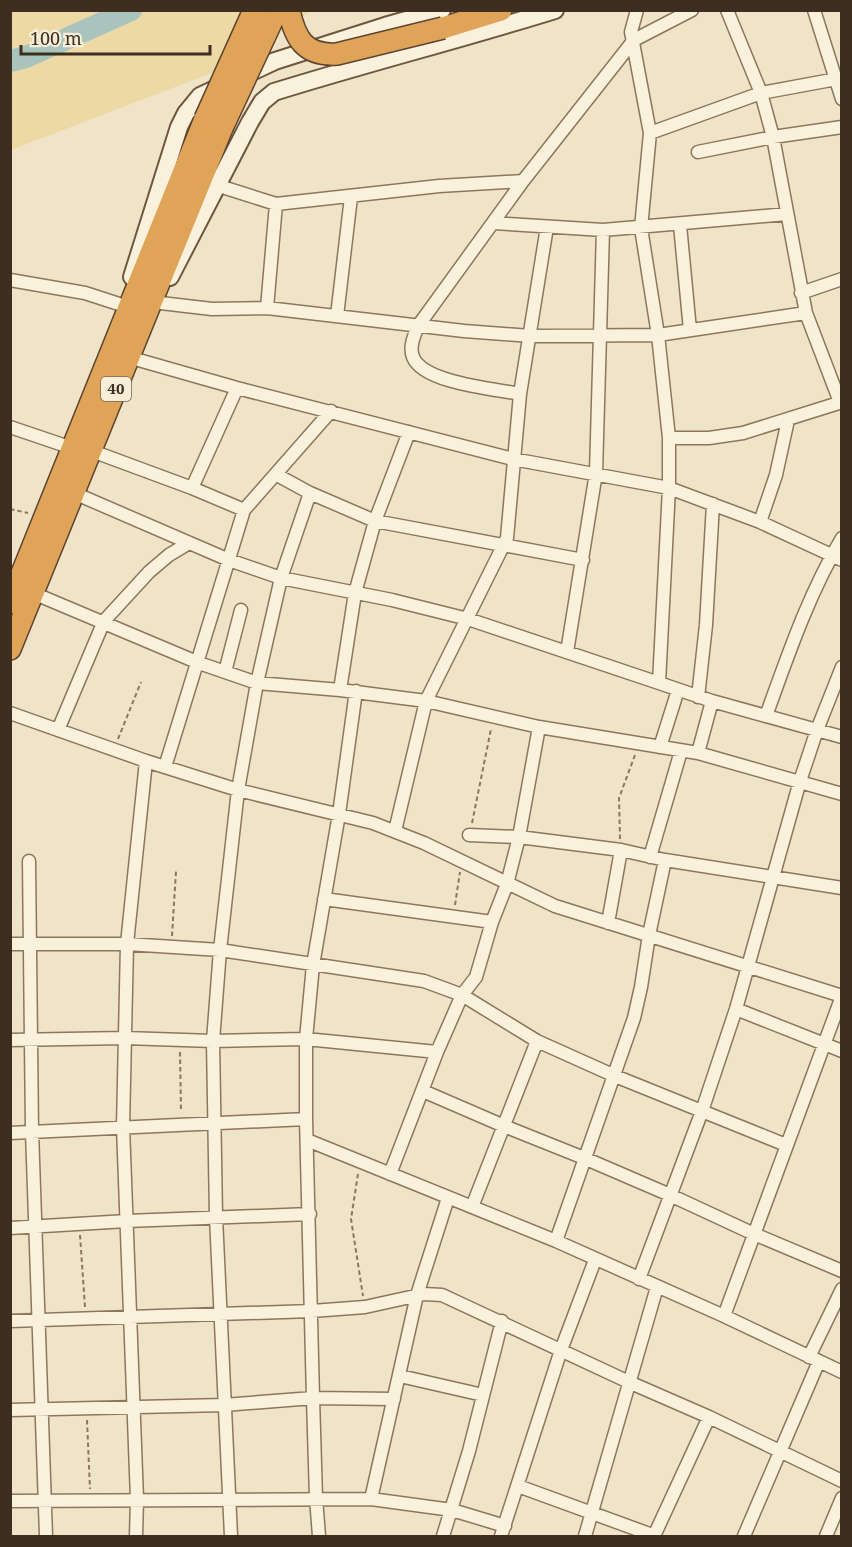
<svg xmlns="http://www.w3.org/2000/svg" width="852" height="1547" viewBox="0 0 852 1547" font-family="'Noto Serif',serif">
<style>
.sand{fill:#ecd9a5}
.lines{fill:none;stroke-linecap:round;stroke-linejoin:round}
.river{stroke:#a9c4bc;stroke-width:22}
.street-casing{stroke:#8d765c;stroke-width:15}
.secondary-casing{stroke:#6f573f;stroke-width:20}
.highway-casing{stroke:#5b4430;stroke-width:24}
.path{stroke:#8d765c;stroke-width:2;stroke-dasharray:4.5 3;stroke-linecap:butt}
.street{stroke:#faf1dc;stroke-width:12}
.secondary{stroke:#faf1dc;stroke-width:16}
.highway{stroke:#e0a458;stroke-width:21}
.highway-bridge-casing{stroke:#5b4430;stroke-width:24;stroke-linecap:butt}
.highway-bridge{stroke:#e0a458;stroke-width:21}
.labels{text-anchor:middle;stroke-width:4.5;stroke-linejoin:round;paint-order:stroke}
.shield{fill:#f7eed8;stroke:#756857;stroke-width:1.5}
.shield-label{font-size:15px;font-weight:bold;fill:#3d2e20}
</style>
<rect width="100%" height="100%" fill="#f0e4c8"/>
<path class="sand" d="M11,11h303l-6,2 -99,61 -198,76z"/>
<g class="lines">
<path class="river" d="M10,61l16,-4 105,-47"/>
<g class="street-casing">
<path id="street" d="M637,10l-6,22 19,101 -9,95 17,107 11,103v50l-10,195 53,18 130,36
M727,10l34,83 12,44 33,176 34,89
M814,10l28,89
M650,133l111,-40 81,-15
M698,152l75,-15 69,-10
M216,185l60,19 163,-18 84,-5
M493,223l110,7 184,-16
M680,225l10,105
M10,280l75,13 37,12
M801,293l41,-14
M152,302l60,7 55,-1 197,23 67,5 127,-1 148,-22
M267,308l9,-104
M337,316l14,-119
M128,357l109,31 276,71 156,29 91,34 82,38
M520,394c-25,-5 -97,-11 -107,-37 -4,-10 1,-21 5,-31l105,-145 111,-141 58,-30
M10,427l62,21
M669,438h40l34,-5 99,-31
M92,451l100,37 52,22
M277,475l33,18 65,28 208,39
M192,488l45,-100
M74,493l155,67 52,18 111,22 76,19 191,64
M760,522l16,-47 12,-55
M33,593l166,70 58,20 83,7 86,11 113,26 159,26 144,41
M567,652l29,-179 7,-243
M225,672l16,-62
M340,690l15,-97 20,-72 34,-89
M698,697l8,-72 7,-121
M10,713l136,48 92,29 135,33 51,20 131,63 287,90
M766,716c22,-61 43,-123 76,-178
M58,730l46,-109 45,-49 20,-17 20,-12
M660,747l18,-57
M698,753l14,-52
M165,767l79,-257 87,-99
M395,831l31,-130 81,-163 13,-144 27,-167
M469,835l50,2 102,13 44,10 177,28
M650,857l31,-106
M29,861l3,270 14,405
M324,899l168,23
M608,923l13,-73
M10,944h117l93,6 204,31 38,14 75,46 78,35 171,69
M736,1009l106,42
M10,1040l115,-2 88,3 93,-2 131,13
M423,1091l81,35 80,32 86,37 84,39 88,37
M10,1133l296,-14
M307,1140l249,101 168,75 118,56
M390,1174l47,-122 25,-57 14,-18 16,-55 15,-38 12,-47 20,-110
M472,1207l65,-166
M10,1228l117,-7 183,-7
M556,1241l78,-223 7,-31 8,-52 16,-75
M639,1279l63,-168 34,-102 64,-228 17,-51 25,-63
M724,1316l118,-320
M10,1321l302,-10 53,-4 59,-13 18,1 189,88 78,34 133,64
M809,1357l33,-68
M400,1376l83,19
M10,1410l214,-5 89,-7 81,1
M518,1486l137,50
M371,1499l46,-204 31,-97
M10,1501l361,-2 81,11 53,16
M136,1536l1,-37 -14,-372 4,-183 19,-183
M231,1536l-15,-319 -3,-176 7,-91 18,-160 19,-107 24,-105 29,-85
M319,1536l-3,-38 -3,-100 -7,-279v-80l7,-74 26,-151 17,-123
M443,1536l26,-85 33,-130
M501,1536l60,-186 34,-90
M585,1536l72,-249
M654,1536l55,-119
M744,1536l75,-175
M826,1536l16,-38"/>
</g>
<g class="secondary-casing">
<path id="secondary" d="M132,277l47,-150 7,-14 14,-17 75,-35 110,-35 57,-16
M170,277l80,-155 12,-20 12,-10c93,-29 188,-53 281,-82"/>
</g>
<g class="highway-casing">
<path id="highway" d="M443,28l58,-18
M10,603l195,-484
M10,649l212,-521"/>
</g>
<path class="path" d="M10,509l18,4
M118,739l23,-57
M472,823l19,-94
M620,839l-1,-41 16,-43
M455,905l5,-33
M172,936l4,-65
M180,1052l1,60
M358,1174l-7,45 12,77
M80,1235l5,72
M87,1420l3,69"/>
<use href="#street" class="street"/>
<use href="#secondary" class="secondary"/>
<use href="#highway" class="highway"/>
<g class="highway-bridge-casing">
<path id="highway-bridge" d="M289,10c6,29 16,46 48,44l106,-26
M205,119l49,-109
M222,128l55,-118"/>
</g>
<use href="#highway-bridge" class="highway-bridge"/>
</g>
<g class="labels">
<rect class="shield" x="101" y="377" width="30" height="24" rx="4.5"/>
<g class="shield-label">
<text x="116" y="394">40</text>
</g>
</g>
<rect width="852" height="1547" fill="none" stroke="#3d2e20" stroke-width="24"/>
<path d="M21 45v9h189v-9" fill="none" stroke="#3d2e20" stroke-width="3"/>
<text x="30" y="45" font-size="18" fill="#3d2e20" stroke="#f7eed8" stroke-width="4.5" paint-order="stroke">100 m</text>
</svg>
